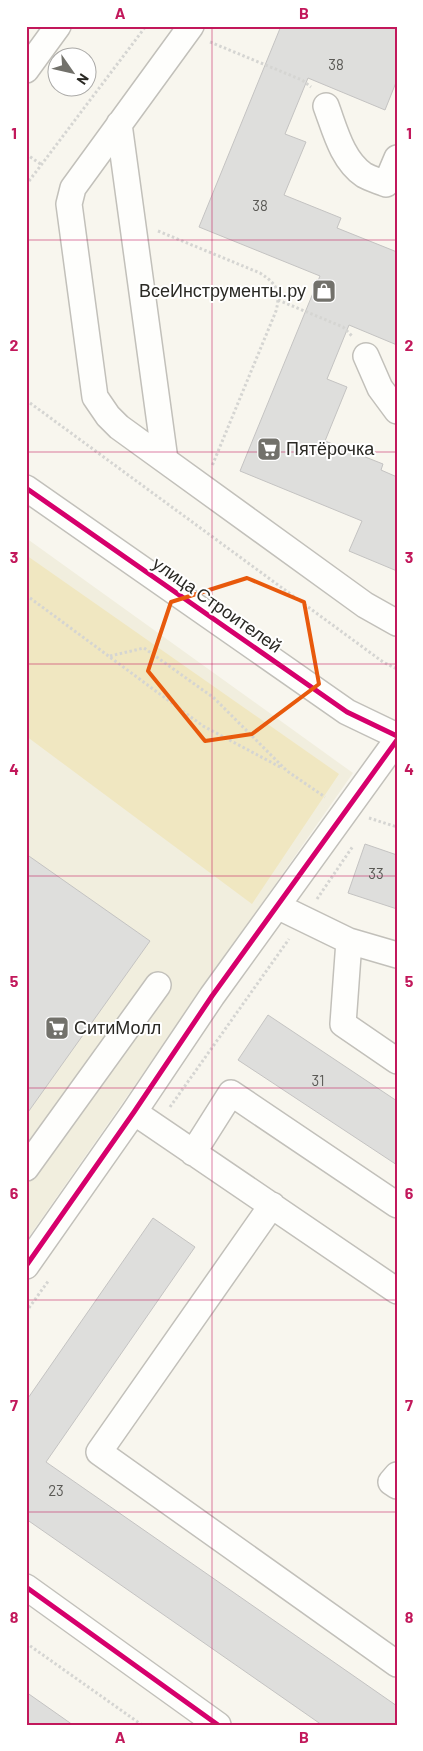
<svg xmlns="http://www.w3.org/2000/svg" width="423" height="1751" viewBox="0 0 423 1751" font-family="Barlow,sans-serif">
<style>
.built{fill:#f1eede}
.green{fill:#f0e7c1}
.building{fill:#dededc;stroke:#c4c3c2}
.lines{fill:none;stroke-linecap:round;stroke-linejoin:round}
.minor-casing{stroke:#c2c0ba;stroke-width:28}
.path{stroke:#d5d5d2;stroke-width:3;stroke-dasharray:2.5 2.5;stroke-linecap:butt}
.minor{stroke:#fefefc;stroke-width:25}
.cycleway-casing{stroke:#fff;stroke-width:8}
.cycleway{stroke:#d6006c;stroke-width:5}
.marked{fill:none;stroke:#e8590c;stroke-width:4;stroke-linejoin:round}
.grid{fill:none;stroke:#c2185b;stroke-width:1;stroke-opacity:0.55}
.labels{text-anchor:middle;stroke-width:4;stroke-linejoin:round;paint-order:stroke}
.number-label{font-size:15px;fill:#5a5955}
.poi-label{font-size:18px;fill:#2a2924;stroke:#fff;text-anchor:start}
.street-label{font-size:18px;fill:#2a2924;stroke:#fff}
.neatline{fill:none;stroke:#c2185b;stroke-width:2}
.grid-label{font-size:16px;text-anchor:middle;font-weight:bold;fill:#c2185b}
</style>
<rect width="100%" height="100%" fill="#f8f6ee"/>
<path class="built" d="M26,538l327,235 -327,468z"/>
<path class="green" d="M26,555l313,219 -87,130 -226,-168z"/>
<path class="building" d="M281,26h116v54l-12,30 -77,-32 -23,56 21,8 -22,53 57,23 -4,10 60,24v93l-48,-20 -22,54 20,8 -22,54 58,23 -2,6 16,7v94l-48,-20 13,-30 -122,-50 80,-195 -121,-49z
M365,844l32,11v54l-49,-16z
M26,854l124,87 -124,174z
M268,1015l129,86v64l-159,-105z
M153,1218l42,29 -149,215 351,244v19h-75l-296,-206v-118z
M26,1692l47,33h-47z"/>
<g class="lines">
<g class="minor-casing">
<path id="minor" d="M191,26l-118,162 -4,16 26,193 13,19 11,11 246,178 32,18
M26,70l32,-44
M326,106c9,24 16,54 38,69 7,4 15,6 22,9l11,-26
M119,124l46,336
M366,356l14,32 17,23
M26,488l321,224 50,24
M277,906l72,35 48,14
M349,941l-6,83 54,37
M134,1112l263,179
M193,1153l38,-60 166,112
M26,1168l132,-183
M272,1205l-173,247 298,212
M26,1266l108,-154 78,-116 185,-256
M397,1475l-6,7 6,4
M26,1587l192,138"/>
</g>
<path class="path" d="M210,42l92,38 9,7
M26,154l16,11
M26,185l120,-159
M158,231l102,42c17,11 21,18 16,38l-64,155
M278,300l65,27 10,10
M26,400l357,262 14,7
M26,595l177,131 79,42
M110,656l34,-8 70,50 73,73 38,26
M369,818l28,9
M317,899l36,-53
M170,1107l119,-168
M26,1312l23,-32
M26,1643l116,82"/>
<use href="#minor" class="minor"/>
<g class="cycleway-casing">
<path id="cycleway" d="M26,488l321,224 50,24
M26,1266l108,-154 78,-116 185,-256
M26,1587l192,138"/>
</g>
<use href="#cycleway" class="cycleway"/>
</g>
<path class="marked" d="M247,578l57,24 15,82 -67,50 -47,7 -57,-70 23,-69z"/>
<path class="grid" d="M212,26v1699M26,240h371M26,452h371M26,664h371M26,876h371M26,1088h371M26,1300h371M26,1512h371"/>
<defs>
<g id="shop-square" transform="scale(1.25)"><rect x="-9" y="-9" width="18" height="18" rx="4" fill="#72716b" stroke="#fff"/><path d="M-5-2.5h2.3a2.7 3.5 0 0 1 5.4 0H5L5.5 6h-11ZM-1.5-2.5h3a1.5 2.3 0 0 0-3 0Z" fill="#fff"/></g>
<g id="supermarket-square" transform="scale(1.25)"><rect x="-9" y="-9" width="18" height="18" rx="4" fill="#72716b" stroke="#fff"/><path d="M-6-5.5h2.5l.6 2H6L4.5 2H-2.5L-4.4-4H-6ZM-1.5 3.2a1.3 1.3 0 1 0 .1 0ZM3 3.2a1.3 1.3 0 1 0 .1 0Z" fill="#fff"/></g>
</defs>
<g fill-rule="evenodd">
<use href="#shop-square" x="324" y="291"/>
<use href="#supermarket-square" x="269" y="449"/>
<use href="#supermarket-square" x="57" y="1028"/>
</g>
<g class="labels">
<g class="number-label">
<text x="336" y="70">38</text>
<text x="260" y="211">38</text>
<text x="376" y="879">33</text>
<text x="318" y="1086">31</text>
<text x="56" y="1496">23</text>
</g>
<g class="poi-label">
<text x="306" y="297" text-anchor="end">ВсеИнструменты.ру</text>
<text x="286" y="455">Пятёрочка</text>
<text x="74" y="1034">СитиМолл</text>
</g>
<g class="street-label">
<text transform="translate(217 605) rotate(35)" y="6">улица Строителей</text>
</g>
</g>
<rect width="423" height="1751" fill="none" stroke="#ffffff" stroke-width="55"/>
<g transform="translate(72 72) rotate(124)"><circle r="24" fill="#ffffff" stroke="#aaa9a7"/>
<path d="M0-4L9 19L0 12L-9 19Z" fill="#72716b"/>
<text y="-8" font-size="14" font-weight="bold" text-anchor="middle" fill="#2a2924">N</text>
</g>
<rect x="28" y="28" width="368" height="1696" class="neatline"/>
<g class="grid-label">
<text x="120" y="19">A</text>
<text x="304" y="19">B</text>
<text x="14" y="139">1</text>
<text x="409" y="139">1</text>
<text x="14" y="351">2</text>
<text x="409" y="351">2</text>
<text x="14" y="563">3</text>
<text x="409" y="563">3</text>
<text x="14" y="775">4</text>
<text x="409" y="775">4</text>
<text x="14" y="987">5</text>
<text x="409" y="987">5</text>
<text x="14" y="1199">6</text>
<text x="409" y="1199">6</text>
<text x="14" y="1411">7</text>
<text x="409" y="1411">7</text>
<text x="14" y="1623">8</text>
<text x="409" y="1623">8</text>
<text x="120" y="1743">A</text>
<text x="304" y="1743">B</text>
</g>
</svg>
